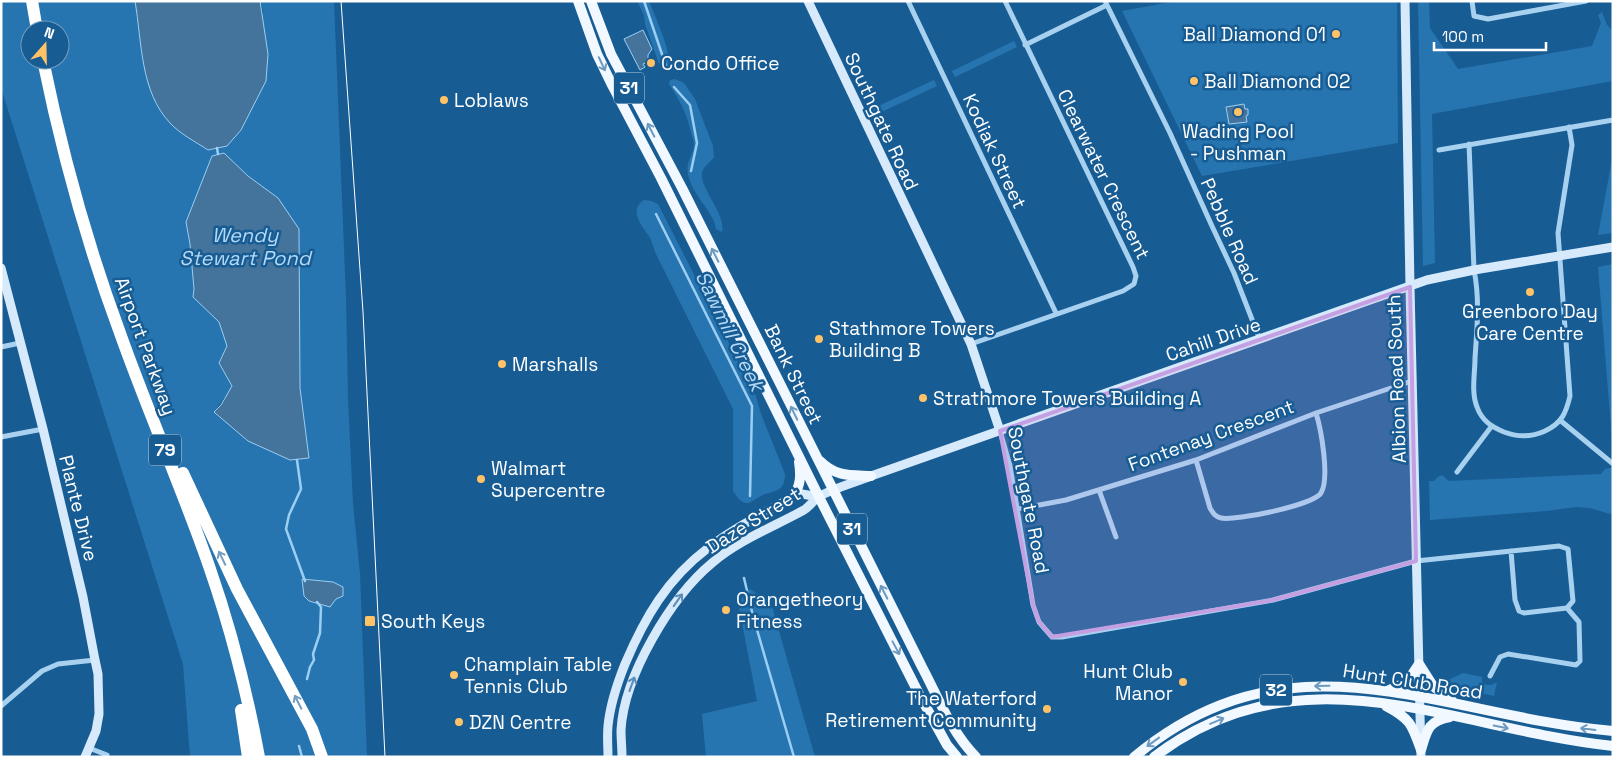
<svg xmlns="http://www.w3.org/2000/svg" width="1614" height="758" viewBox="0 0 1614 758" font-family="'Space Grotesk',sans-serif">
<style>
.green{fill:#2775b0;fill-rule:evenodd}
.water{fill:#44749c;stroke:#9bcef3}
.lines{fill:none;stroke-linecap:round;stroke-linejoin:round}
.stream{stroke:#9bcef3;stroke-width:2.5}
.street{stroke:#a8d1f0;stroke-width:5}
.secondary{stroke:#d6eafb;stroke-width:9}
.primary{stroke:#f1f8ff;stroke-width:10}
.highway{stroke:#fff;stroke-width:12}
.tram{stroke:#fff;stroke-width:1}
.oneway{stroke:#6f9abf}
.oneway2{stroke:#749dbf}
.oneway3{stroke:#5a8eb8}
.marked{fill:#c4a0e2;fill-opacity:0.2;stroke:#c4a0e2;stroke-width:4;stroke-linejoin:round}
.poi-dot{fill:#ffc267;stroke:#185c94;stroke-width:2}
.labels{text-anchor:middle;stroke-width:5;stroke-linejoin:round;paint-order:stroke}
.shield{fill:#185c94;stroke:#bacedf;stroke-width:1}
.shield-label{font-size:18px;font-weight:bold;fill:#fff}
.poi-label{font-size:19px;fill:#fff;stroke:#185c94;text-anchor:start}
.street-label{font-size:19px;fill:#fff;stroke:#185c94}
.water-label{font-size:20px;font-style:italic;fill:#b4daf7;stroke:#185c94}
</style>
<rect width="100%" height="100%" fill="#185c94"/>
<path class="green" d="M1,1h134l5,27 68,122 19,-4 36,-135 -3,-10h74l12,297 2,102 5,104 7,70 7,183h-177l-7,-93 -182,-576zM30,30h30v30h-30zM225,155l23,21 30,22 21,102 1,88 9,70 -19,2 -42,-19 -34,-29 19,-26 -14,-23 8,-17 -8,-24 -26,-25 1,-8 -4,-45 -4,-22 27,-64zM302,579l31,3 2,2 -31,11z
M637,1h12c5,13 24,55 20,66l-8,1 -2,-4 -14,-40 -1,-9z
M1176,1h221l1,142 -196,33 -80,-165z
M1418,1h11l1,27 28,41 134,-23 9,-23 -3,-8 4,-3 5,13 6,6v50l-181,33 3,149 -12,3z
M1014,41l3,6 -62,30 -3,-6z
M675,79l9,4 11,16 18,47 1,11c-4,6 -11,9 -12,16 -3,14 24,41 20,59l-6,-3c-2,-17 -22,-32 -27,-51 -5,-17 4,-20 5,-34 0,-3 -2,-8 -3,-11 -4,-20 -11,-32 -22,-49l1,-4z
M934,80l3,6 -62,29 -3,-6z
M1613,154v79l-15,2z
M644,200l7,1 7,3 98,192 5,18 24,60c0,16 -7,16 -20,20 -14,5 -18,19 -32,-3v-82l-78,-157c-2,-6 -3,-11 -6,-16 -7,-10 -21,-26 -5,-36z
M1613,264v188l-15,-185z
M1609,468h4v44l-3,2 -20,-6 -14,-1 -30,4 -116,9 -1,-39h5l4,-4 4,-2 7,6 152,-7 4,-5z
M750,589l21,14 44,154h-109l-4,-43 55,-13 -19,-99z
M1463,673l19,4v5c5,5 10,3 15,0l-3,14 -54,-12z"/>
<path class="water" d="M135,1h125l8,53 -2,27 -25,49 -14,16 -19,4c-12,-8 -28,-16 -38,-27 -30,-32 -28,-81 -35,-122z
M643,30l9,19 -4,6v7l-5,2 2,3 -5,3 -16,-31z
M1244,104l1,5h3v6l-2,1 1,6 -18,2 -3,-17z
M224,153l24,23 30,22 21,31 1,159 9,70 -19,2 -42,-19 -34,-29 7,-7 11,-19 -13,-23 8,-17 -8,-24 -26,-25 1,-8 -4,-45 -4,-22 26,-66z
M302,579l31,3 10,5v9l-7,3 -6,8 -21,-6 -5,-5z"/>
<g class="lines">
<path class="stream" d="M644,1l23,68
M674,87l16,18 7,38 -6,28
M217,148l1,6
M656,214l96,192 -2,90
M297,460l4,29 -12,26 -3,14 19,52
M744,578l9,38 41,141
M307,679l3,-12 4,-7 -1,-6 7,-21 1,-26 -4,-5
M299,746l3,11"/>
<path class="street" d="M908,1l148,312
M1105,1l65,132 41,91 23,49 26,67
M1472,1l2,15 14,3 98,-18
M1025,45l82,-40
M1469,144l5,126c6,29 3,59 1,88 0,16 -4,34 2,49 5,14 15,20 27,25 13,5 28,5 41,-1 17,-8 21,-18 25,-35l-12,-163 14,-88 -3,-18
M1439,150l174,-30
M971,344l152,-53 11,-7 2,-8 -3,-9 -128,-266
M1,347l19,-4
M1561,421l51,42
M1000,431l10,35 23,139 6,17 13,15h10l211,-37 143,-39 143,-15 9,3 5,52 -6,7 -43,5 -5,-2 -4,-11 -4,-49
M1,437l42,-8
M1196,460l14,48c3,5 5,9 11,10 15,3 93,-13 100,-25 9,-15 0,-64 -5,-80
M1457,472l34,-45
M1099,490l17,47
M1018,509l48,-9 130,-40 120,-47 96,-32
M1490,676l10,-19 8,-3 68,11 4,-4 -1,-39 -12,-14
M1,706l41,-35 16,-7 37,-4
M89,748l18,7"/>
<path class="secondary" d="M808,1l163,343 29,87
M1405,1l5,286 11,470
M1,268l42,161 40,168 12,63 3,14 1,40 -3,17 -11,26
M608,757c0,-10 -1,-21 0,-31 2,-21 9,-42 17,-62 20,-47 42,-85 83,-116 26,-20 56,-35 85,-51l9,-3 17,3
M622,757c0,-9 -1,-18 -1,-27 3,-54 50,-133 91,-167 27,-23 61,-36 92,-53 5,-3 9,-9 14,-13 13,-8 38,-15 53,-21l556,-196 47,-10 139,-23"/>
<path class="primary" d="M578,1l19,53 15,31 49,93 158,319 101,199 27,49 10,12
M591,1l20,53 71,134 240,479c16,30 29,65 54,90
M820,461c16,16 30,14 51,15
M793,497c8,-12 8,-22 6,-35
M1389,690l18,-8 12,-18 14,22 20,16
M1386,706c25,13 26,19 35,44
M1421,750c6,-20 7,-29 29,-33
M1134,757c159,-132 304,-41 479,-26
M1154,757c149,-113 298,-28 459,-11"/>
<path class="highway" d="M32,1l5,29
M43,60c19,93 44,184 77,273 28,79 62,155 89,233 22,63 38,126 50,191
M183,473l54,116 75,140 10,28
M241,710l7,47"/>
<path class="tram" d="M341,1l22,311 22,445"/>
</g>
<defs><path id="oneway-shaft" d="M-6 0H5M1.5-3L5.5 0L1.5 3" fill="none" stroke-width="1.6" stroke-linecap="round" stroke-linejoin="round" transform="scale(1.25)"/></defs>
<g class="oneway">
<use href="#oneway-shaft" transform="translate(602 64) rotate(65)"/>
<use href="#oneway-shaft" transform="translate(651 130) rotate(-117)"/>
<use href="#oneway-shaft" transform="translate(715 255) rotate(-117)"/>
<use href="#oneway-shaft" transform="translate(794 413) rotate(-116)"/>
<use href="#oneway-shaft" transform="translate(884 592) rotate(-117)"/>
<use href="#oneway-shaft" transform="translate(896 648) rotate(62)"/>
<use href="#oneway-shaft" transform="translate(1322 686) rotate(179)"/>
<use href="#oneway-shaft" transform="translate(1217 721) rotate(-23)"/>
<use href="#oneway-shaft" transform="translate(1501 727) rotate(12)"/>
<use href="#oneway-shaft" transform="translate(1588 729) rotate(-173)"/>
<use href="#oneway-shaft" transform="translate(1153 742) rotate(144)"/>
</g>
<g class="oneway2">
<use href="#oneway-shaft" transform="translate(222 558) rotate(-116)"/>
<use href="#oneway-shaft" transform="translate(298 702) rotate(-117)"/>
</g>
<g class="oneway3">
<use href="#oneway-shaft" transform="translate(678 600) rotate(-55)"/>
<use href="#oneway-shaft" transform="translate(632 684) rotate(-70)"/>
</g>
<path class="marked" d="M1410,287l6,274 -143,39 -221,37 -13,-15 -6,-17 -33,-174z"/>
<g class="poi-dot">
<circle cx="1336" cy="34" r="5"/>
<circle cx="651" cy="63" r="5"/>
<circle cx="1194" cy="81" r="5"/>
<circle cx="444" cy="100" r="5"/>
<circle cx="1238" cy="112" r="5"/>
<circle cx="1530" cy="292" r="5"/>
<circle cx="819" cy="339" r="5"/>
<circle cx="502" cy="364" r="5"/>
<circle cx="923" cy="398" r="5"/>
<circle cx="481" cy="479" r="5"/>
<circle cx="726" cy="610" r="5"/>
<rect x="364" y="615" width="12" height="12" rx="2.5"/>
<circle cx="454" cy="675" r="5"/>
<circle cx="1183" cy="682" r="5"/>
<circle cx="1047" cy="709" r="5"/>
<circle cx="459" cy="722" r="5"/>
</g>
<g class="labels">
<g class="shield">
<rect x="614" y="72.5" width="30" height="31" rx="4"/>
<rect x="149" y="434.5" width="32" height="31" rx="4"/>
<rect x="837" y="513.5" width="30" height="31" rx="4"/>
<rect x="1260" y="674.5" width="32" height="31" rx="4"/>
</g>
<g class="shield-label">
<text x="629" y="94">31</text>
<text x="165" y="456">79</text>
<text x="852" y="535">31</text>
<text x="1276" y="696">32</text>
</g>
<g class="poi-label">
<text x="1326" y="41" text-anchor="end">Ball Diamond 01</text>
<text x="661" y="70">Condo Office</text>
<text x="1204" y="88">Ball Diamond 02</text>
<text x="454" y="107">Loblaws</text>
<text x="1238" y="138" text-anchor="middle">Wading Pool<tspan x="1238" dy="22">- Pushman</tspan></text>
<text x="1530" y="318" text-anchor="middle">Greenboro Day<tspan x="1530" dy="22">Care Centre</tspan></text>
<text x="829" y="335">Stathmore Towers<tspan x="829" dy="22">Building B</tspan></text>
<text x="512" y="371">Marshalls</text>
<text x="933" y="405">Strathmore Towers Building A</text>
<text x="491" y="475">Walmart<tspan x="491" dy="22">Supercentre</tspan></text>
<text x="736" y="606">Orangetheory<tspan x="736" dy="22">Fitness</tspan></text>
<text x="381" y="628">South Keys</text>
<text x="464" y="671">Champlain Table<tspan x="464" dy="22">Tennis Club</tspan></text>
<text x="1173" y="678" text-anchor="end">Hunt Club<tspan x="1173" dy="22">Manor</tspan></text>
<text x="1037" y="705" text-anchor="end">The Waterford<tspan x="1037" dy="22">Retirement Community</tspan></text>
<text x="469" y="729">DZN Centre</text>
</g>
<g class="street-label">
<text transform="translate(882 121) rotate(65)" y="7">Southgate Road</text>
<text transform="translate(995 151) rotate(65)" y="7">Kodiak Street</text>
<text transform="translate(1104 174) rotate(64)" y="7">Clearwater Crescent</text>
<text transform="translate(1230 231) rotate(66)" y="7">Pebble Road</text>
<text transform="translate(1213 339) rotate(-19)" y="7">Cahill Drive</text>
<text transform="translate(146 346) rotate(70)" y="7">Airport Parkway</text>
<text transform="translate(794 374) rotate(64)" y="7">Bank Street</text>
<text transform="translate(1396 379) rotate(-92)" y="7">Albion Road South</text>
<text transform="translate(1211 435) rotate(-20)" y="7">Fontenay Crescent</text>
<text transform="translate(1029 500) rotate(79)" y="7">Southgate Road</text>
<text transform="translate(79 508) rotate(76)" y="7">Plante Drive</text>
<text transform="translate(753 520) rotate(-32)" y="7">Daze Street</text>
<text transform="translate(1413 681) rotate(9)" y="7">Hunt Club Road</text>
</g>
<g class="water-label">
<text x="245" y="242">Wendy<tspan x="245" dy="23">Stewart Pond</tspan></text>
<text transform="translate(730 331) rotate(64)" y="7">Sawmill Creek</text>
</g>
</g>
<rect width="1614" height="758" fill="none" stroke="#ffffff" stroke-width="5"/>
<g transform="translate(45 45) rotate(20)"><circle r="24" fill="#185c94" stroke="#749dbf"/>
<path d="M0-4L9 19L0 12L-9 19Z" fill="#ffc267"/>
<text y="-8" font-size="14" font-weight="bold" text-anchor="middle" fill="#ffffff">N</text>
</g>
<path d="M1434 42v8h112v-8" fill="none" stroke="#ffffff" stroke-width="2.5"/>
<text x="1442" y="42" font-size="15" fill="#ffffff" stroke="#185c94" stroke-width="4" paint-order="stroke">100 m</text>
</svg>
